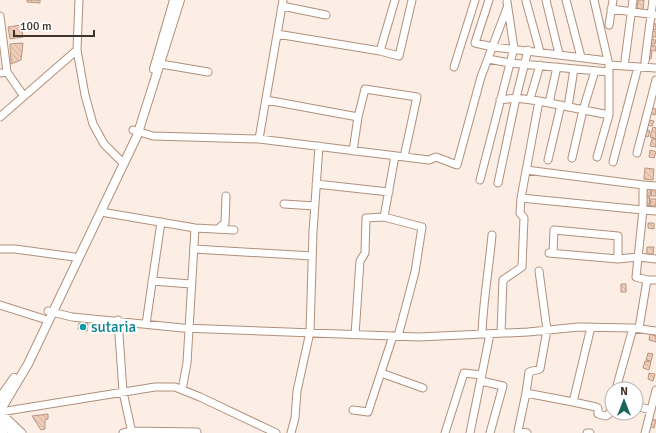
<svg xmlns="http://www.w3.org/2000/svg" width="656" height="433" viewBox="0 0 656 433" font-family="Signika,sans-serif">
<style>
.building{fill:url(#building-back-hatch);stroke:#b79682}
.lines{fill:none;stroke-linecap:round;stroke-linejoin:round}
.minor-casing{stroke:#b0907b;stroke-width:9}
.major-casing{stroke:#b0907b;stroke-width:10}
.minor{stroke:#fff;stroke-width:7}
.major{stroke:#fff;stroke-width:8}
.culture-dot{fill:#0f9aa8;stroke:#fefffe;stroke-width:1.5}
.labels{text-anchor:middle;stroke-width:4;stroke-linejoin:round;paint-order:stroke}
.culture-label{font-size:15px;fill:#0d838f;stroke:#fefffe;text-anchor:start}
</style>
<defs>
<pattern id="building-back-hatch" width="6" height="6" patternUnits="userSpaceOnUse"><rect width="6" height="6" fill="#f0cdb8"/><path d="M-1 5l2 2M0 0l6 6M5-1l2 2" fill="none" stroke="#cfb09e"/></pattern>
</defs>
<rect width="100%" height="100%" fill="#fceee5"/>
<path class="building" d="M27,0h13v3l-13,-1z
M638,0h6l-1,10h-6z
M650,23l6,1v6l-6,-1z
M21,25l2,12 -13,2 -2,-12z
M652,31l4,1v5h-4z
M649,39l7,1 -1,4 -7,-1z
M23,43l-2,17 -10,4 -1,-20z
M648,45l8,1v5l-8,-1z
M648,51l4,1 -1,7h-4z
M650,108l6,1 -1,6 -6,-2z
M648,120l6,1 -2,5 -6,-1z
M653,127l3,1v11l-6,-2z
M644,129l6,2 -2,6 -5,-2z
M652,139h4v8l-6,-1z
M650,150l6,2 -2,6 -5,-1z
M645,168l9,1 -1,11 -9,-1z
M645,188l6,1 -1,7h-5z
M652,189h4v7h-5z
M644,197h6l-1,9 -6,-1z
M651,199h5v7h-6z
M648,223h6v6l-6,-1z
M647,247h7l-1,7h-6z
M621,284h5v8h-5z
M79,323l9,1 -1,7 -9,-2z
M650,334l6,2v6l-7,-2z
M648,353l5,1 -2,7 -5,-1z
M645,361l6,1 -2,8 -6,-2z
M649,373l6,1 -2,7 -5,-2z
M48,414v5l-3,1v9l-4,1 -9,-14z
M650,419l6,1 -2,8 -6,-2z"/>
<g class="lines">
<g class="minor-casing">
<path id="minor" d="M79,0l-2,50 8,45 8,29 11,20 16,16
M283,0l-24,139 170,21 7,-3 21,8 24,-88 26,-69
M395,0l-15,51 19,5 13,-56
M489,0l-14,43 18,4 115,14
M546,0l13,54
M566,0l15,57
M594,0l15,65v50l-12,42
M526,1l14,51
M282,6l44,9
M611,9l45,6
M0,16l7,56
M609,25l4,-25
M277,34l103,17
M528,50l-12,48 23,3
M488,59l22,4 99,9
M625,60l8,-60
M645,61l8,-61
M161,64l47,8
M609,65l47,3
M454,67l21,-67
M0,73l7,-1 16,23
M530,99l10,-34
M266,100l92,17 -5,34
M549,103l8,-36
M568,107l6,-38
M609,115l-70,-14 -18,97 122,12 -7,67 11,3 -8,48
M0,117l77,-67
M358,117l7,-28 52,8 -13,60
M133,130l20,6 106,3
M637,153l19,-73
M572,158l11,-48 12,-39
M548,160l13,-55
M613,162l25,-95
M526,170l117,15v25l13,1
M480,180l34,-132 -7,-46
M498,183l18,-85 -16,2
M316,184l73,8
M643,185l13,1
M284,204l31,2
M101,212l94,16 39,2
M384,217l38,10 -7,45 -17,64
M218,229l7,-6 1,-27
M0,249h15l59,8
M194,249l118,7
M549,253l69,6 20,-2 18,2
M553,253l1,-23 64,6v23
M539,271l8,59 -7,39 -11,3 -3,21 47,9 18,-75
M647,280h9
M152,281l39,3
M0,305l44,14
M48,311l24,6 111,11 236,9 109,-5 51,-5 54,1 23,3
M118,320l5,72 9,41
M146,324l15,-102
M501,333l2,-53 19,-13 2,-49 -4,-5 1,-15
M482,334c1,-33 7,-65 10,-99
M355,335l5,-74 5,-8 1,-35 18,-1 11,-61
M381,373l42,15
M481,381l22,5 -13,47
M616,389l17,-61
M182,390l5,-27 8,-135
M526,393l-8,38 9,2
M573,402l23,5 2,1v6l8,2 3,-2 3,-9
M636,406l15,4
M353,410l15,2 25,-76
M0,412l155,-25h20l25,10 76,36
M0,412l22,21
M123,433l9,-2 65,1
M291,433l4,-15 2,-27 13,-59 3,-100 6,-86
M445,433l19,-60 18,2
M470,433l20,-99
M587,433h3
M645,433l11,-43"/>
</g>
<g class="major-casing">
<path id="major" d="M154,69l20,-69
M0,398l14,-20
M0,411l28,-47 109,-228 43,-136
M0,421l14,12
M0,431l3,2"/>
</g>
<use href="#minor" class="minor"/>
<use href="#major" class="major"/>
</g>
<circle class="culture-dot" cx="83" cy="327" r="4"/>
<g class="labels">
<g class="culture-label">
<text x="91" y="332">sutaria</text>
</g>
</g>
<g transform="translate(624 401)"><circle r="19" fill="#fefffe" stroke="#b2ada9"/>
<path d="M0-3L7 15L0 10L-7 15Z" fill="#19655e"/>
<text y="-6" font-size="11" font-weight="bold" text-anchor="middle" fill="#40332a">N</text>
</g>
<path d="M14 30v6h80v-6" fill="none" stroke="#40332a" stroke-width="2"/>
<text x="20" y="30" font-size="12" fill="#40332a" stroke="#fefffe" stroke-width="3" paint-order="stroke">100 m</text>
</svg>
